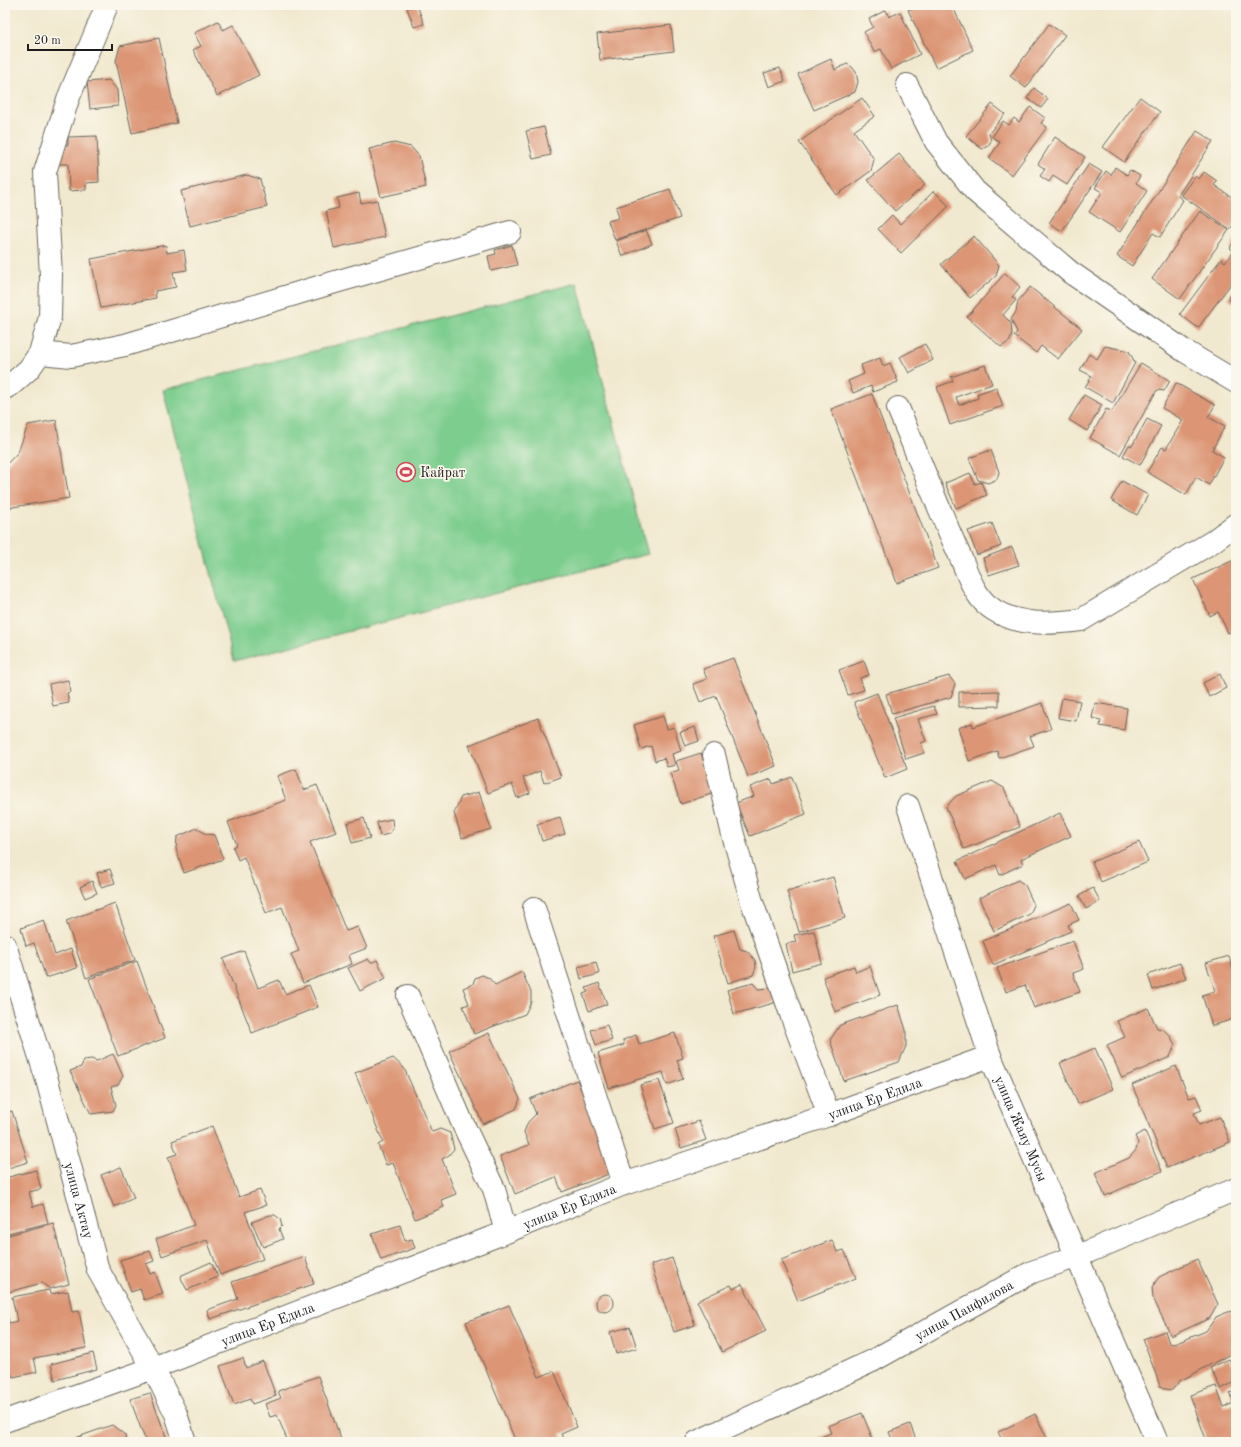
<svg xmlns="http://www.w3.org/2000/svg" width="1241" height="1447" viewBox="0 0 1241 1447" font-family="'Old Standard TT',serif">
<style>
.green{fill:#7dcd8e;stroke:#4c7455}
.building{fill:#dc9574}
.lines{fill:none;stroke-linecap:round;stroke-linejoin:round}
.minor-casing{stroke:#67645b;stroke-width:24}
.minor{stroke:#fff;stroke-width:22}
.labels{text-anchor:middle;stroke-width:3.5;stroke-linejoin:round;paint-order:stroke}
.poi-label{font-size:14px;fill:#1c1c1c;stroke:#fbf7ec;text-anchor:start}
.street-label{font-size:14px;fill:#1c1c1c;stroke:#fbf7ec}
</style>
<rect width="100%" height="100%" fill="#fbf7ec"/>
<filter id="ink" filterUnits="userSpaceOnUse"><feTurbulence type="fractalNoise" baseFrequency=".025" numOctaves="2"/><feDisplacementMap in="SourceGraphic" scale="8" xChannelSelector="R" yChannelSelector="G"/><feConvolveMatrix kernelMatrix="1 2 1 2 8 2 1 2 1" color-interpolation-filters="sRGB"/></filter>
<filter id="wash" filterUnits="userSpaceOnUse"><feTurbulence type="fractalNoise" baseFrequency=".012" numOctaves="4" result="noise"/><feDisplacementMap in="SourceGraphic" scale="16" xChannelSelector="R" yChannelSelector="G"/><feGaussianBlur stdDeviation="0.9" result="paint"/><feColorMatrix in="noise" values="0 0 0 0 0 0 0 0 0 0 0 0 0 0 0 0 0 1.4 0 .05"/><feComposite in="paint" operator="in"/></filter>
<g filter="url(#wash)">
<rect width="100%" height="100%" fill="#f1e9cf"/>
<path class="green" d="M577,283l71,271 -414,107 -71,-271z"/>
<g id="blocks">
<path class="building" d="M415,5h2l7,19 -10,3 -7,-19z
M918,5h34l21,45 -37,18 -28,-58z
M886,10l3,7 11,-5 20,42 -29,15 -10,-20 -7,3 -10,-20 9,-5 -4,-8z
M218,21l5,9 10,-5 26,50 -42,21 -24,-46 8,-4 -7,-13z
M1049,24l16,11 -39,53 -16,-12z
M671,25l3,26 -74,9 -3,-26z
M159,38l18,85 -45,10 -16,-72 4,-15z
M831,59l4,11 12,-6 5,3 4,5 2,10 -3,10 -41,18 -16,-36z
M780,68l5,13 -16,6 -5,-14z
M109,80l8,10 1,16 -28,3 -3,-27z
M1034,88l14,11 -7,9 -14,-10z
M1140,97l20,15 -36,50 -21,-15z
M862,98l13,18 -21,15 20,28 -3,12 -34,24 -38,-53z
M992,104l13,10 -16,19 2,8 -3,5 -6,3 -16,-13z
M1030,107l15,11 -4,5 6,4 -35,48 -23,-17 11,-16 -8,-5 11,-16 6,4 5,-7 5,4z
M544,127l7,28 -18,4 -7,-28z
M1197,131l16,10 -35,55 5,4 -23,37 -7,-4 -21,33 -15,-10z
M97,136l2,46 -13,1v7l-17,1 -1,-27h-9v-19h9v-8z
M1055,137l30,20 -18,28 -14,-9 -4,6 -9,-6 5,-7 -7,-5z
M394,143l17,4 8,9 7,31 -45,10 -12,-48z
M899,154l26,31 -30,26 -27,-31z
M1089,164l13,8 -40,59 -13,-8z
M1115,167l12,8 3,-5 10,6 -4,7 11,8 -27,41 -31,-20 13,-20 -7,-4 11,-17 5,4z
M1204,172l13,9 -3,4 22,15v21l-6,8 -49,-34 14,-19 4,3z
M247,175l13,4 7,28 -77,19 -9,-35z
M670,189l10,29 -65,22 -7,-19 11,-3 -3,-11z
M934,191l15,15 -48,47 -23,-24 14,-14 8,9z
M359,193l2,10 16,-3 8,37 -51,11 -8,-37 13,-3 -2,-10z
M1200,211l29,19 -49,69 -28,-20z
M646,230l6,14 -30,12 -6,-15z
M974,236l25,29 -3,11 -26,22 -29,-34z
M1236,239v38l-38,51 -18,-14 41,-55 4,3 9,-11 -4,-3z
M166,245l1,8 17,-3 3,20 -14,2 3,15 -21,4 1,7 -55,10 -10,-49z
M512,245l5,20 -26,6 -3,-15 8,-2 -1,-4z
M1005,273l15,14 -8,10 4,3 -13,15 8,8 1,11 -2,7 -9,6 -34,-30z
M1030,287l52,42 -24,30 -17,-13 -5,7 -22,-17 3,-4 -6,-13 5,-7 2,-11z
M1236,287v17l-8,-5z
M925,344l8,16 -24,13 -9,-16z
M1105,346l24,5 6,12 -22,40 -28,-16 7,-11 -12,-6 9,-16 8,5z
M880,358l3,8 7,-3 8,19 -25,10 -2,-6 -18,7 -5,-12 16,-7 -3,-9z
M1141,363l29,18 -6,10 -7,-1 -37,65 -30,-17 16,-29 6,2z
M985,365l7,19 -36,13 3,8 19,-7 -1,-4 19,-7 7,19 -53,19 -13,-38 16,-6 -2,-4z
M1176,383l39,22 -7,12 17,9 -13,24 12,7 -15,28 -13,-8 -10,18 -39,-23 15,-25 4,2 17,-29 -21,-12z
M872,394l66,174 -41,15 -66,-174z
M1084,395l18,10 -15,26 -18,-11z
M1147,419l14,7 -21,39 -17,-9 6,-11 3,1z
M56,420l13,78 -62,10 -2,-9v-26l1,-8 12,-13 10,-27z
M991,450l8,22 -2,7 -9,4 -10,-3 -9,-22z
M970,473l5,11 6,-2 6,13 -31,13 -11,-25z
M1122,481l26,14 -11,20 -26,-15z
M992,523l9,23 -24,9 -9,-24z
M1012,547l7,18 -30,10 -6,-17z
M1236,559v71l-8,3 -10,-21 -8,4 -17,-37z
M733,658l43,108 -28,11 -32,-81 -16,6 -7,-18 14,-5 -4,-10z
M864,661l5,14 -9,3 4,12 -16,5 -9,-25z
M1220,674l6,14 -17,9 -6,-14z
M949,676l6,8 -4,13 -59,17 -6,-20z
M68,680l2,12 -3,1 2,10 -16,3 -4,-22z
M999,691v15l-40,1v-15z
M877,693l30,76 -22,9 -31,-76z
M1062,698l18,3 -4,20 -18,-3z
M1042,703l9,26 -21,7 4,10 -35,12 -2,-7 -28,10 -11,-33 14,-5 1,4z
M1095,703l32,5 -3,22 -24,-4 1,-6 -9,-2z
M934,706l3,8 -19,5 8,22 -5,2 3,10 -18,6 -13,-41z
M663,716l4,13 7,-2 7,24 -9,3 3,11 -8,2 -3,-9 -9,3 -4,-15 -10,3 -7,-24z
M538,718l23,59 -17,6 -4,-12 -17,7 7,15 -13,5 -5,-14 -24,9 -19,-48z
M695,727l4,14 -14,5 -5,-14z
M701,753l13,40 -33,11 -11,-31 9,-3 -3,-9z
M296,769l8,21 13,-5 19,47 -26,10 36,89 12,-4 9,21 -18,7 3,9 -49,19 -12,-29 8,-3 -17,-44 -16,6 -22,-56 -6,3 -5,-13 4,-2 -9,-23 58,-22 -9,-24z
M792,777l14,37 -56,22 -14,-33 18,-7 -4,-9 21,-8 2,5z
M992,781l12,7 16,39 -56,22 -18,-42 10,-11z
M479,792l12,37 -29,9 -8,-25 7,-16z
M1060,813l11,23 -50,23 2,5 -23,11 -4,-10 -31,14 -8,-18z
M560,817l5,17 -23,7 -5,-17z
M364,818l6,20 -18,5 -5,-20z
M392,819l1,10 -4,5 -9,2 -3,-14z
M197,828l9,6 8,1 9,24 -39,14 -8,-24 1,-12z
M1139,842l9,20 -47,20 -9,-20z
M110,869l5,14 -14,4 -4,-14z
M833,877l12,41 -46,14 -12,-41z
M1018,880l7,5 9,20 -4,9 -36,17 -15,-33z
M92,881l5,12 -12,5 -5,-11z
M1093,888l7,13 -14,8 -7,-13z
M115,903l20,57 -49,18 -20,-57z
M1071,903l8,17 -11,5 3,6 -78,34 -10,-24z
M44,920l11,35 16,-6 6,19 -31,10 -12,-35 -8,3 -5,-18z
M734,930l6,19 7,2 8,9 1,7 -3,8 -25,8 -15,-47z
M814,931l8,32 -30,8 -6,-27 10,-2 -2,-7z
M1073,941l11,28 -11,4 7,19 -46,16 -9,-23 -19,7 -9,-24z
M244,951l14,37 21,-8 6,14 24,-9 9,22 -66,26 -29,-74z
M1229,956l7,23v39l-24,8 -10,-31 13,-4 -9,-28z
M368,959l3,4 6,-3 9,18 -26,13 -12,-23z
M137,961l28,77 -47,18 -29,-77z
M596,962l3,12 -18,5 -3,-12z
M1180,963l6,15 -33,12 -5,-15z
M854,966l2,6 14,-6 10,29 -45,17 -12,-35z
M522,972l9,20v10l-6,12 -51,20 -11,-28 6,-2 -6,-16 10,-4 2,-6 7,-3 7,3 6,7z
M599,983l8,21 -18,7 -6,-17 5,-2 -2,-4z
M753,983l5,6 13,-1 5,8 -2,7 -40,11 -7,-24z
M898,1005l8,25v16l-7,16 -55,19 -14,-41 10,-15z
M1148,1008l9,20 6,1 8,8 4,8 -5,12 -48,21 -15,-33 18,-8 -8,-16z
M607,1025l5,15 -16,5 -5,-15z
M489,1033l31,66 -4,10 -33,15 -34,-73z
M675,1033l8,25 -6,2 6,19 -16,6 -4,-13 -54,16 -11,-35 26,-8 -1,-5 13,-5 3,9z
M1095,1048l18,41 -35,15 -18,-41z
M113,1054l10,22 -5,9 -7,2 5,18 -3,6 -22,3 -21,-43 11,-4 3,-7 7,-1 6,2z
M393,1058l11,10 28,64 8,-3 10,4 4,16 -6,7 -6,3 14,35 -15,6 3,7 -29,12 -22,-56 -7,2 -8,-20 5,-3 -28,-69z
M1176,1066l13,32 7,-2 6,14 -8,3 5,12 21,-8 10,25 -63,26 -35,-83z
M577,1080l37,92 -52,20 -6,-15 -41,17 -15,-38 29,-11 -5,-13 4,-10 8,-8 -6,-15z
M659,1080l15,43 -19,6 -15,-44z
M12,1111l16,51 -23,7v-56z
M699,1121l7,19 -25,8 -6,-19z
M212,1126l27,71 21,-7 6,15 -21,7 18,47 -43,16 -13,-35 -45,16 -6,-17 38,-14 -26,-68 9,-3 -5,-13z
M1145,1131l17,40 -57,25 -10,-23 34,-15 7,-8 2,-7 -3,-7z
M121,1167l13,31 -20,9 -13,-32z
M36,1170l5,19 -12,3 4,15 10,-3 5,19 -43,11v-56z
M270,1215h5l5,4 2,7 -3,3 4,10 -20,8 -11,-25z
M53,1223l16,61 -19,5 -8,-6 -37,10v-57z
M400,1225l5,16 7,-2 3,9 -34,12 -9,-26z
M832,1240l5,12 7,-2 12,28 -58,23 -17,-41z
M150,1251l4,10 -8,3 4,10 5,-2 8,22 -19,6 -4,-11 -9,3 -11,-32z
M305,1257l9,27 -104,35 -3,-9 31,-11 -6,-17z
M672,1258l23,67 -21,7 -23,-67z
M1197,1259l21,45 -8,14 -39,18 -18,-38 -1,-11 7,-10z
M211,1262l7,15 -31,13 -7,-14z
M742,1284l24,47 -44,21 -25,-51 34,-16 2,4z
M49,1290l1,4 18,-3 4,21 7,-1 7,37 -52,10 3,14 -24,5 -4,-9 -4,1v-60h1l3,14 8,-2 -5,-24z
M596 1303a9 9 0 1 1 18 0a9 9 0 1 1-18 0Z
M509,1305l30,72 15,-6 23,56 -16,7 4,8h-49l-50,-120z
M1236,1311v40l-56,30 -8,9 -7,-1 -5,-3 -17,-47 22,-8 4,12 5,1 32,-13 10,-14 12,-5z
M630,1327l7,21 -21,6 -6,-22z
M93,1353l4,16 -42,11 -4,-16z
M243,1358l3,10 17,-7 13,35 -24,8 -2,-5 -16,6 -14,-39z
M1229,1359l4,7 3,-2v17l-15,8 -11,-21z
M318,1376l24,66h-54l-11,-27 -7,2 -5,-13 16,-6 -3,-7z
M1216,1386l8,21 10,-4 -4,-10 6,-2v51h-29l-17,-47z
M150,1393l18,49h-22l-16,-43z
M862,1413l12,29h-66l23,-9 -3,-7z
M1035,1414l14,28h-46l-5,-10z
M910,1424l7,18h-24l-4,-10z
M112,1425l13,10 1,7h-62z"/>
</g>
</g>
<g filter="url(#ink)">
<use href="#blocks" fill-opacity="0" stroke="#67645b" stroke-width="1"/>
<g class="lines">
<g class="minor-casing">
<g id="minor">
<path d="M907,85l29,57 39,49 95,81 113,78 53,32"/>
<path d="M40,353l31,3 54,-11 200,-60 185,-53"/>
<path d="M5,388l7,-4 17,-15 11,-16 10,-36 1,-42 -6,-103 23,-73 39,-94"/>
<path d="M898,408c21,50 40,100 62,148 7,16 13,36 26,48 26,23 64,20 95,16l131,-78 24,-18"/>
<path d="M714,755l19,80 19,67 40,115 37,98"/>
<path id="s1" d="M908,806l82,250 167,386"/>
<path d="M534,908l90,276"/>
<path id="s2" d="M5,945l42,135 51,190 55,98 23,46 9,28"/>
<path d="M408,996l54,126 32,67 12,43"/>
<path id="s3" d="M5,1421l148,-53 353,-136 118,-48 205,-69 161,-59"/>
<path id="s4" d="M697,1442l177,-82 158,-88 46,-16 158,-67"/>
</g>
</g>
<use href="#minor" class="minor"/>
</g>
</g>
<defs>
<g id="stadium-ring" transform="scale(1)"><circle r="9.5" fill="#fbf7ec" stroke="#d1495b" stroke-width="1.5"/><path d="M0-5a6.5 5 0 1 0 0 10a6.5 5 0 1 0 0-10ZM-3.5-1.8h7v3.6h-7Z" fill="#d1495b"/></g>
</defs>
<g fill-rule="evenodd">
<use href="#stadium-ring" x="406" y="472"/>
</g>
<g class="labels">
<g class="poi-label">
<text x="420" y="477">Кайрат</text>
</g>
<g class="street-label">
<text dy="5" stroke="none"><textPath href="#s3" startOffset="928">улица Ер Едила</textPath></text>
<text dy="5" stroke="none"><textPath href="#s1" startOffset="342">улица Жаяу Мусы</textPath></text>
<text dy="5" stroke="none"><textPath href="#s2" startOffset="266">улица Актау</textPath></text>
<text dy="5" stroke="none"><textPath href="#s3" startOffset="604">улица Ер Едила</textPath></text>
<text dy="5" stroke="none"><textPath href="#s4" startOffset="298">улица Панфилова</textPath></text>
<text dy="5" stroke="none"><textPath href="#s3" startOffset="280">улица Ер Едила</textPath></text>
</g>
</g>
<rect width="1241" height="1447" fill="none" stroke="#fbf7ec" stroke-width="20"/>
<path d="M28 44v6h84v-6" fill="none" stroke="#1c1c1c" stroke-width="2"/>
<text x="34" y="44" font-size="12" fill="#1c1c1c" stroke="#fbf7ec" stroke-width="3" paint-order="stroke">20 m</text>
</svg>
